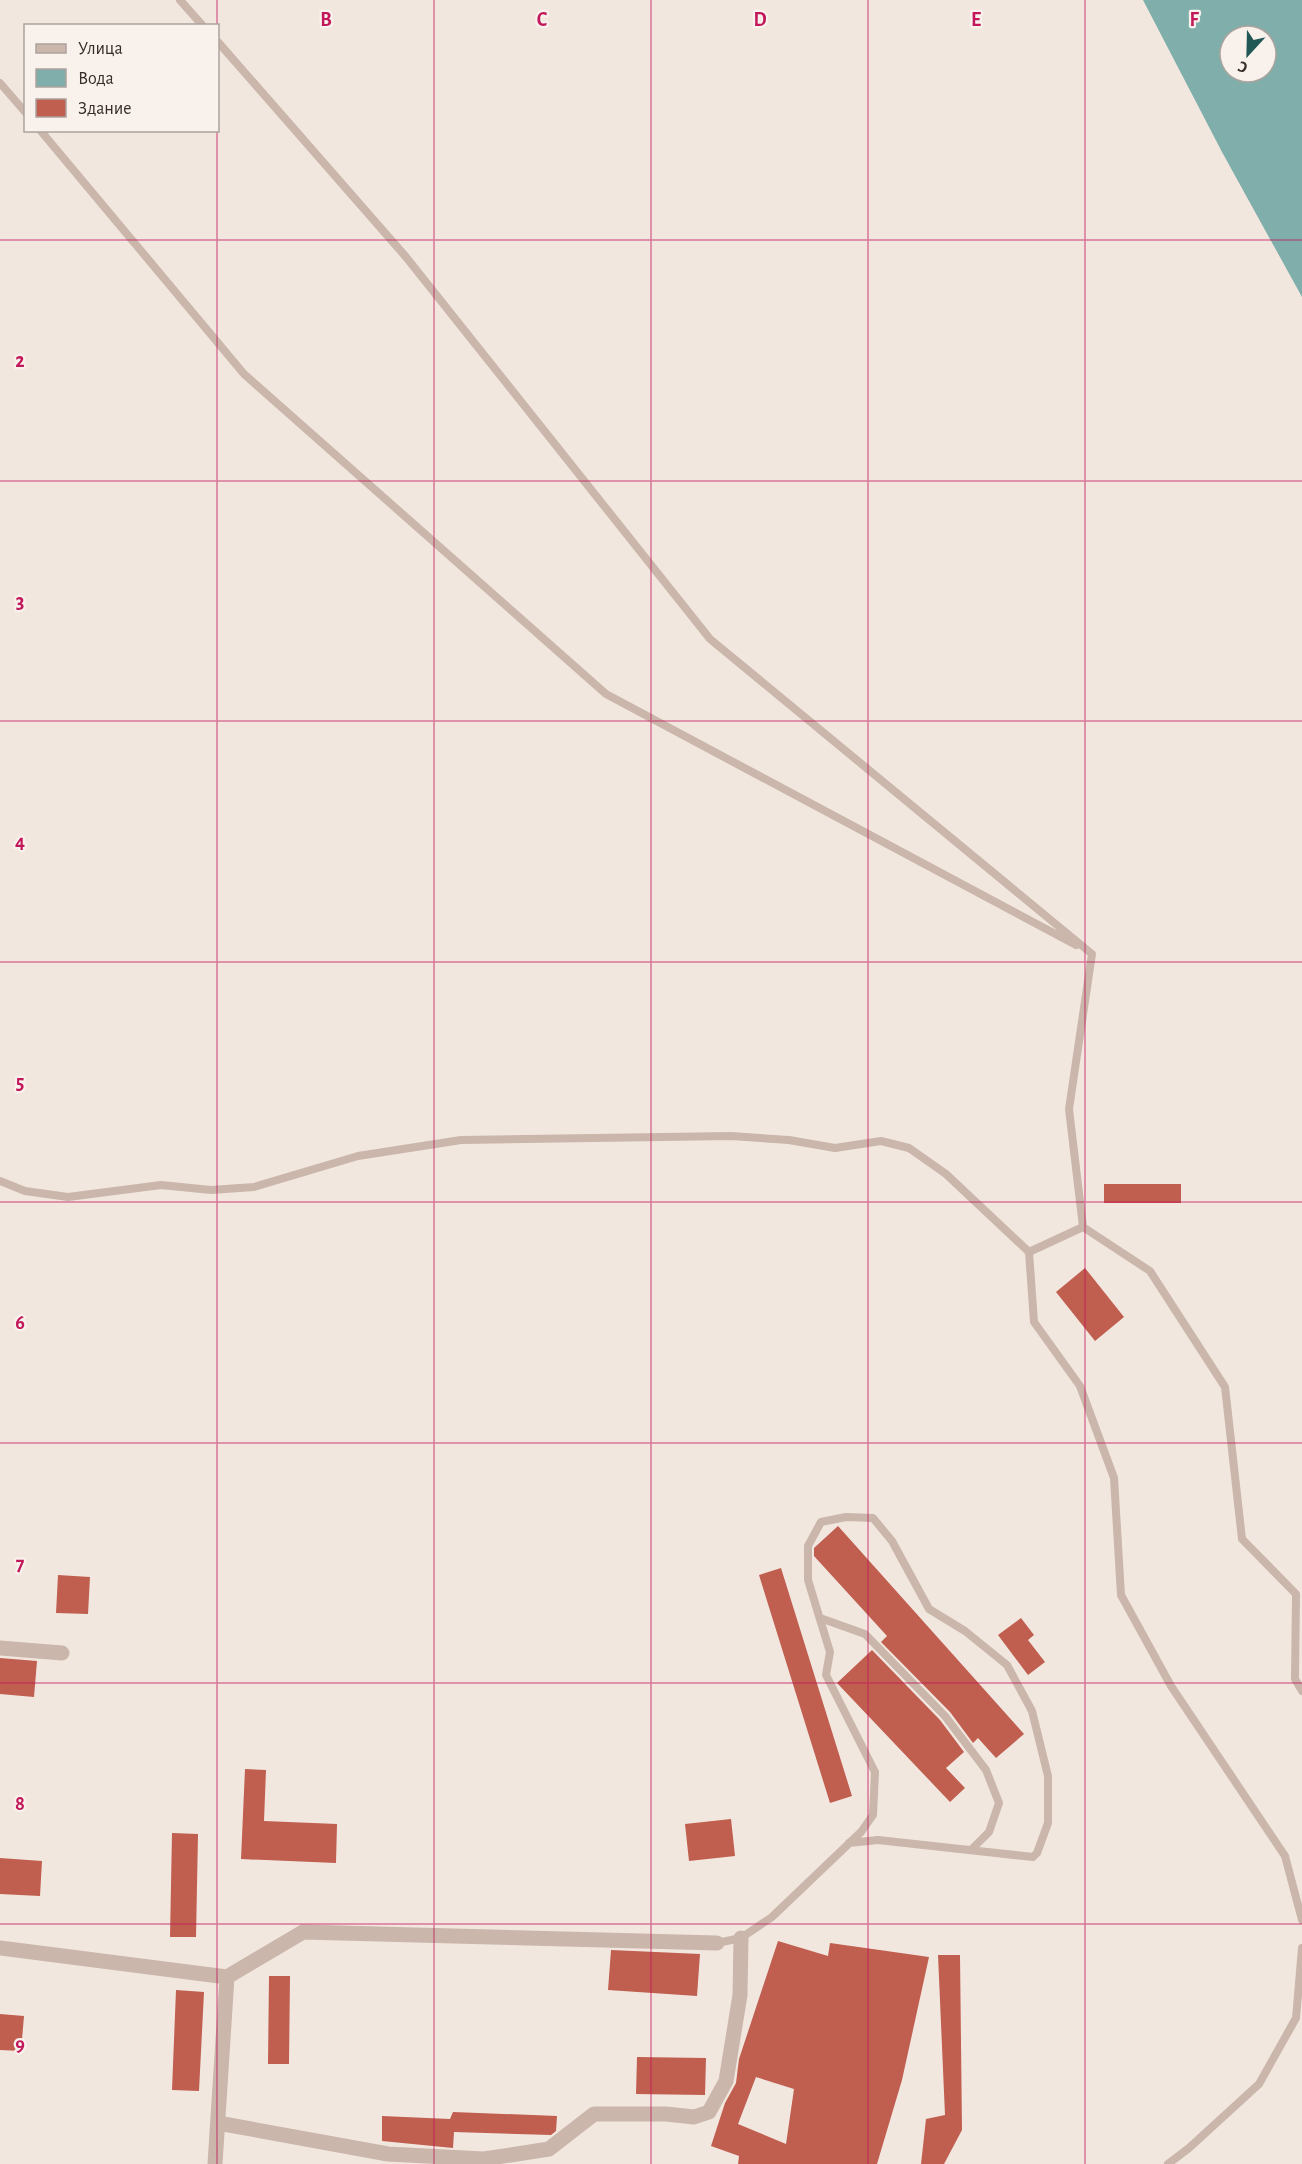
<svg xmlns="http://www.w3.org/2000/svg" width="1302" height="2164" viewBox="0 0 1302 2164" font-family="'Alegreya Sans',sans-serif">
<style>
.water{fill:#7faeab;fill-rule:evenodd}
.building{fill:#c05e4f;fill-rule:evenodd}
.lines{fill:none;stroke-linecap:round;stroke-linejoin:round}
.service{stroke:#cab6ab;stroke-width:8}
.minor{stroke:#cab6ab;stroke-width:15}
.grid{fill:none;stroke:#c2185b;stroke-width:1.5;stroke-opacity:0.55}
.grid-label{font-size:20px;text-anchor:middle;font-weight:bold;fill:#c2185b;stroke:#f9f2ec;stroke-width:4.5;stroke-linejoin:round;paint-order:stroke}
</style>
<rect width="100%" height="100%" fill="#f2e7df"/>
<path class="water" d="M1143,0h159v297l-80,-145zM1230,36h36v36h-36z"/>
<path class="building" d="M1104,1184h77v19h-77z
M1085,1268l39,49 -29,24 -39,-49z
M838,1526l186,208 -28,24 -18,-20 -5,5 -23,-31 -69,-70 6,-6 -73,-80v-8z
M781,1568l71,228 -22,7 -71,-228z
M58,1575l32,2 -2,37 -32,-1z
M1021,1618l13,17 -6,5 17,22 -17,13 -30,-40z
M872,1650l68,70 24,32 -18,16 19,20 -15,14 -113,-119z
M0,1658l37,3 -3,36 -34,-3z
M245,1769l21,1 -2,51 73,3 -1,39 -95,-4z
M731,1819l4,37 -46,5 -4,-37z
M172,1833l26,1 -2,103h-26z
M0,1858l42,3 -2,35 -40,-2z
M778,1941l50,15 2,-13 99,14 -27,123 -25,84h-139l1,-8 -28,-10 14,-43 11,-20 3,-24zM756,2077l38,12 -8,55 -48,-20z
M611,1950l89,4 -3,42 -89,-6z
M938,1955h22l2,175 -18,34h-23l5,-45 19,-4z
M269,1976h21l-1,88h-21z
M176,1990l28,2 -5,99 -27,-1z
M0,2014l24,2 -3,35 -21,-1z
M637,2057l69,1 -1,37 -69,-1z
M453,2112l104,4 -1,15 -5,4 -97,-3 -1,16 -71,-7v-25l68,3z"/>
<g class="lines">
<path class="service" d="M180,0l23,26
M218,42l188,215 304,382 382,315 -23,155 14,118
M0,83l26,30
M40,130l204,244 362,320 470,251
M0,1181l25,10 43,6 93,-12 50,5 43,-3 104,-31 103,-16 270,-4 58,4 46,8 46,-7 28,7 37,26 83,78
M820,1618l45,16 80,82 41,54 13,33 -10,29 -18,18
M1302,1691l-7,-12 1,-85 -54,-55 -17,-152 -75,-116 -67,-44 -54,25 5,70 46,64 34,92 7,117 50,91 114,170 17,64
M717,1943l24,-5 31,-21 89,-85 12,-17 2,-43 -49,-97 4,-23 -22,-72v-34l13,-24 25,-5 27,1 19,23 37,68 36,22 42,34 25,46 16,65v47l-11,30 -4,4 -155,-17 -29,3
M1168,2164l21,-16 70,-64 37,-66 6,-70"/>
<path class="minor" d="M0,1648l62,5
M0,1948l227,29 76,-45 414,11
M218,2123l170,31 96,5 65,-10 45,-35h72l28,3 15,-5 17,-31 14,-86 1,-57
M215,2164l12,-187"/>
</g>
<path class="grid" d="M217,0v26M434,0v2164M651,0v2164M868,0v2164M1085,0v2164M217,130v2034M0,240h1302M0,481h1302M0,721h1302M0,962h1302M0,1202h1302M0,1443h1302M0,1683h1302M0,1924h1302"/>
<g class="grid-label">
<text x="326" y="26">B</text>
<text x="542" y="26">C</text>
<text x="760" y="26">D</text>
<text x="976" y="26">E</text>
<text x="1194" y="26">F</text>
<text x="20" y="367">2</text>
<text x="20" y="608">3</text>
<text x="20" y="848">4</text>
<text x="20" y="1089">5</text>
<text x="20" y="1329">6</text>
<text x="20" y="1570">7</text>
<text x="20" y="1810">8</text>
<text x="20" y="2051">9</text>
</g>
<rect x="24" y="24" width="195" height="108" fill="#f9f2ec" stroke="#aca39e" stroke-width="1.5"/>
<rect x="36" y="44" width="30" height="9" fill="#cab6ab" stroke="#aca39e" stroke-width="1.5"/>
<text x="78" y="54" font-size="18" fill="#382d2a">Улица</text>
<rect x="36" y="69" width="30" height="18" fill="#7faeab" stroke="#aca39e" stroke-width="1.5"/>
<text x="78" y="84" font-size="18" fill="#382d2a">Вода</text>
<rect x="36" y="99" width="30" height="18" fill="#c05e4f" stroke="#aca39e" stroke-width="1.5"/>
<text x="78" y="114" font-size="18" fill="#382d2a">Здание</text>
<g transform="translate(1248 54) rotate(202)"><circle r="28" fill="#f9f2ec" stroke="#aca39e" stroke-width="1.5"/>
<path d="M0-4.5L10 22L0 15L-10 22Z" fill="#215856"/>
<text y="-9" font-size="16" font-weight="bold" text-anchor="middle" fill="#382d2a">С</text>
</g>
</svg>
